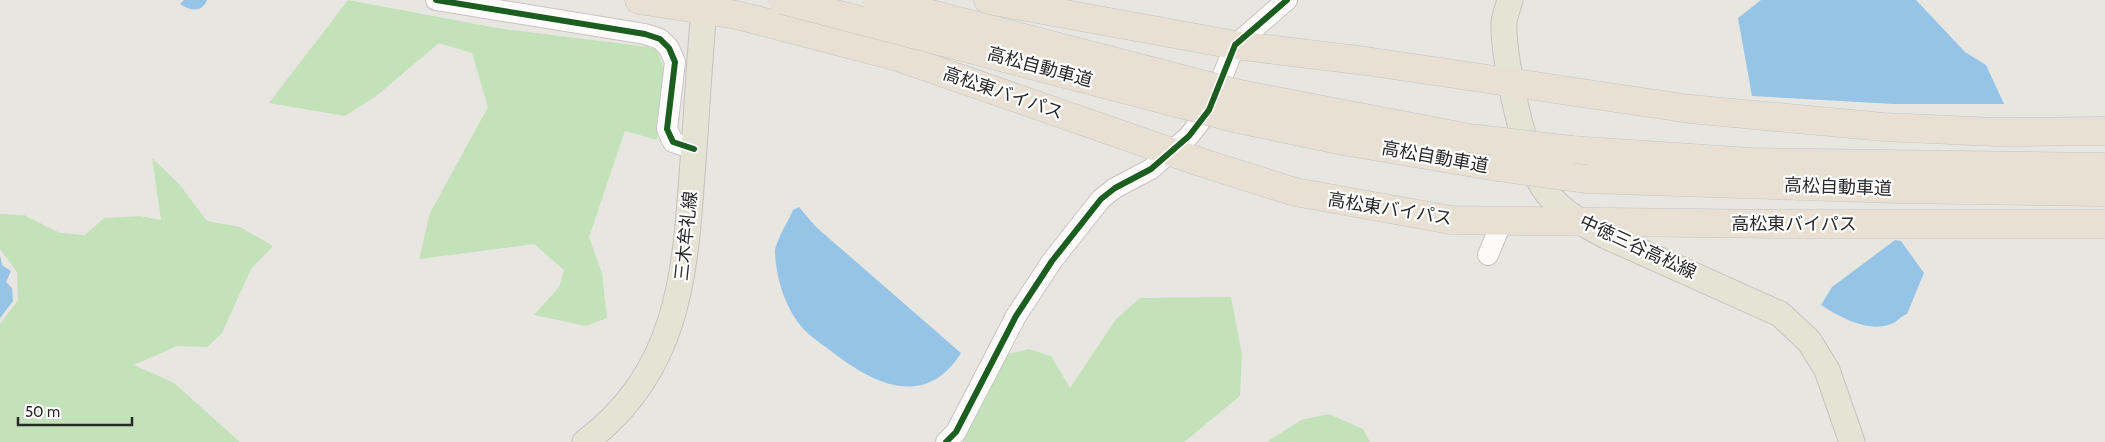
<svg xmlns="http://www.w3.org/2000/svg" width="2105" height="442" viewBox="0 0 2105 442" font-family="Cabin,'Noto Sans JP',sans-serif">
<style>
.green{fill:#c4e2ba}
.water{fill:#96c4e6}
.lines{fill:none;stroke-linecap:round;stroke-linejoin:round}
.minor-casing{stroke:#c6c5c5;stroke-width:22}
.major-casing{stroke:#c4c3c1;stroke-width:27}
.highway-casing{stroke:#c4c3c1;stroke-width:29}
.minor{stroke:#fcfbfa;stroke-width:20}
.major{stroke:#e5e4d4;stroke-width:25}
.highway{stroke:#e8e0d3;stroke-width:28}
.highway-bridge-casing{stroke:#c4c3c1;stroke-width:29;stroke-linecap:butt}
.highway-bridge{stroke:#e8e0d3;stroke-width:28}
.cycleway-casing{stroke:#fff;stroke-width:9}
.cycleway{stroke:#1b5e20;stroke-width:6}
.labels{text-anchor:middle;stroke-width:4.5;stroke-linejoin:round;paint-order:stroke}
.street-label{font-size:18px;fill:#292929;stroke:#fff}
</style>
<rect width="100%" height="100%" fill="#e8e6e0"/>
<path class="green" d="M348,0l149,28 160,20 7,23 -7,69 -32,-9 -36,106 13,36 5,45 -21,8 -52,-11 25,-28 5,-17 -30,-26 -115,15 11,-46 58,-106 -16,-54 -33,-10 -64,54 -30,19 -76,-13z
M152,158l27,26 28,37 33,6 33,19 -22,23 -29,64 -15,14 -30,-1 -43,19 40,18 66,59h-240v-118l18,-24 -1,-28 -17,-23v-35l24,1 36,18 25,2 19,-17 36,-2 21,4z
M1231,297l11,57 -2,42 -56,46h-221l38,-86 28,-7 22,7 19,32 46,-69 24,-21z
M1329,414l34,15 7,13h-103l34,-22z"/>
<path class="water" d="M184,0h23c-5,13 -17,11 -27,4z
M1761,0h155l49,52 21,13 18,39h-110l-142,-8 -14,-78z
M799,207l17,20 145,126c-36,57 -88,31 -130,-2 -12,-9 -26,-18 -34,-30 -14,-20 -21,-45 -22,-69 0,-10 14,-32 18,-42z
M1895,240l6,1 23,32 -17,41c-7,2 -9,8 -16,10 -23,9 -51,-7 -70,-19l11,-18z
M0,255l2,10 9,6 -5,11 6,6 1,13 -13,17z"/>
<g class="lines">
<g class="minor-casing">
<path id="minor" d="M436,0l209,34 15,5 9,9 6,14 -8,67 6,13 21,7
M1488,255l14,-34
M946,442l10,-10 60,-116 36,-55 49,-62 14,-11 36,-19 38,-33 20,-26 26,-65 52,-45"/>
</g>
<g class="major-casing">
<path id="major" d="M1510,0c-2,7 -5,15 -6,22 -2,34 22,147 44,172 15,19 37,31 58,42l174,78 29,27 18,29 25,72
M585,442c92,-68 100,-164 107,-268 5,-58 7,-116 13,-174"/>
</g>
<g class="highway-casing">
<path id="highway" d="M639,0l98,15 161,42 305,106 92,29 156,28 332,4h322
M988,0l247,45 131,16 324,48 194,18 112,5 109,-1
M1240,94l229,44
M1238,119l111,23 149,25
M1571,150l180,12 354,5
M1586,179l312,10 207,3"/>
</g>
<use href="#minor" class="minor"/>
<use href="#major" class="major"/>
<use href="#highway" class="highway"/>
<g class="highway-bridge-casing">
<path id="highway-bridge" d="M782,0l456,119
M877,0l363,94
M1469,138l102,12
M1498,167l88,12"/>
</g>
<use href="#highway-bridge" class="highway-bridge"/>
<g class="cycleway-casing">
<path id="cycleway" d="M436,0l209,34 15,5 9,9 6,14 -8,67 6,13 21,7
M946,442l10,-10 60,-116 36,-55 49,-62 14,-11 36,-19 38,-33 20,-26 26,-65 52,-45"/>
</g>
<use href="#cycleway" class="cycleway"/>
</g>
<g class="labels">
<g class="street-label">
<text transform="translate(1040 67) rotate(15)" y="6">高松自動車道</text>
<text transform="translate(1003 93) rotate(19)" y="6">高松東バイパス</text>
<text transform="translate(1435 157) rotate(10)" y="6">高松自動車道</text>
<text transform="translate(1838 187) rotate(2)" y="6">高松自動車道</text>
<text transform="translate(1390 209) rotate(9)" y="6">高松東バイパス</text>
<text x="1794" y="230">高松東バイパス</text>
<text transform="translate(686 236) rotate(-84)" y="6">三木牟礼線</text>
<text transform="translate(1638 247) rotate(25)" y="6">中徳三谷高松線</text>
</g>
</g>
<path d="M18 417v8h114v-8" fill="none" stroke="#292929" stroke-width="2.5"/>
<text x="25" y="417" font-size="15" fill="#292929" stroke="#ffffff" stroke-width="4" paint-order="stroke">50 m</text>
</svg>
